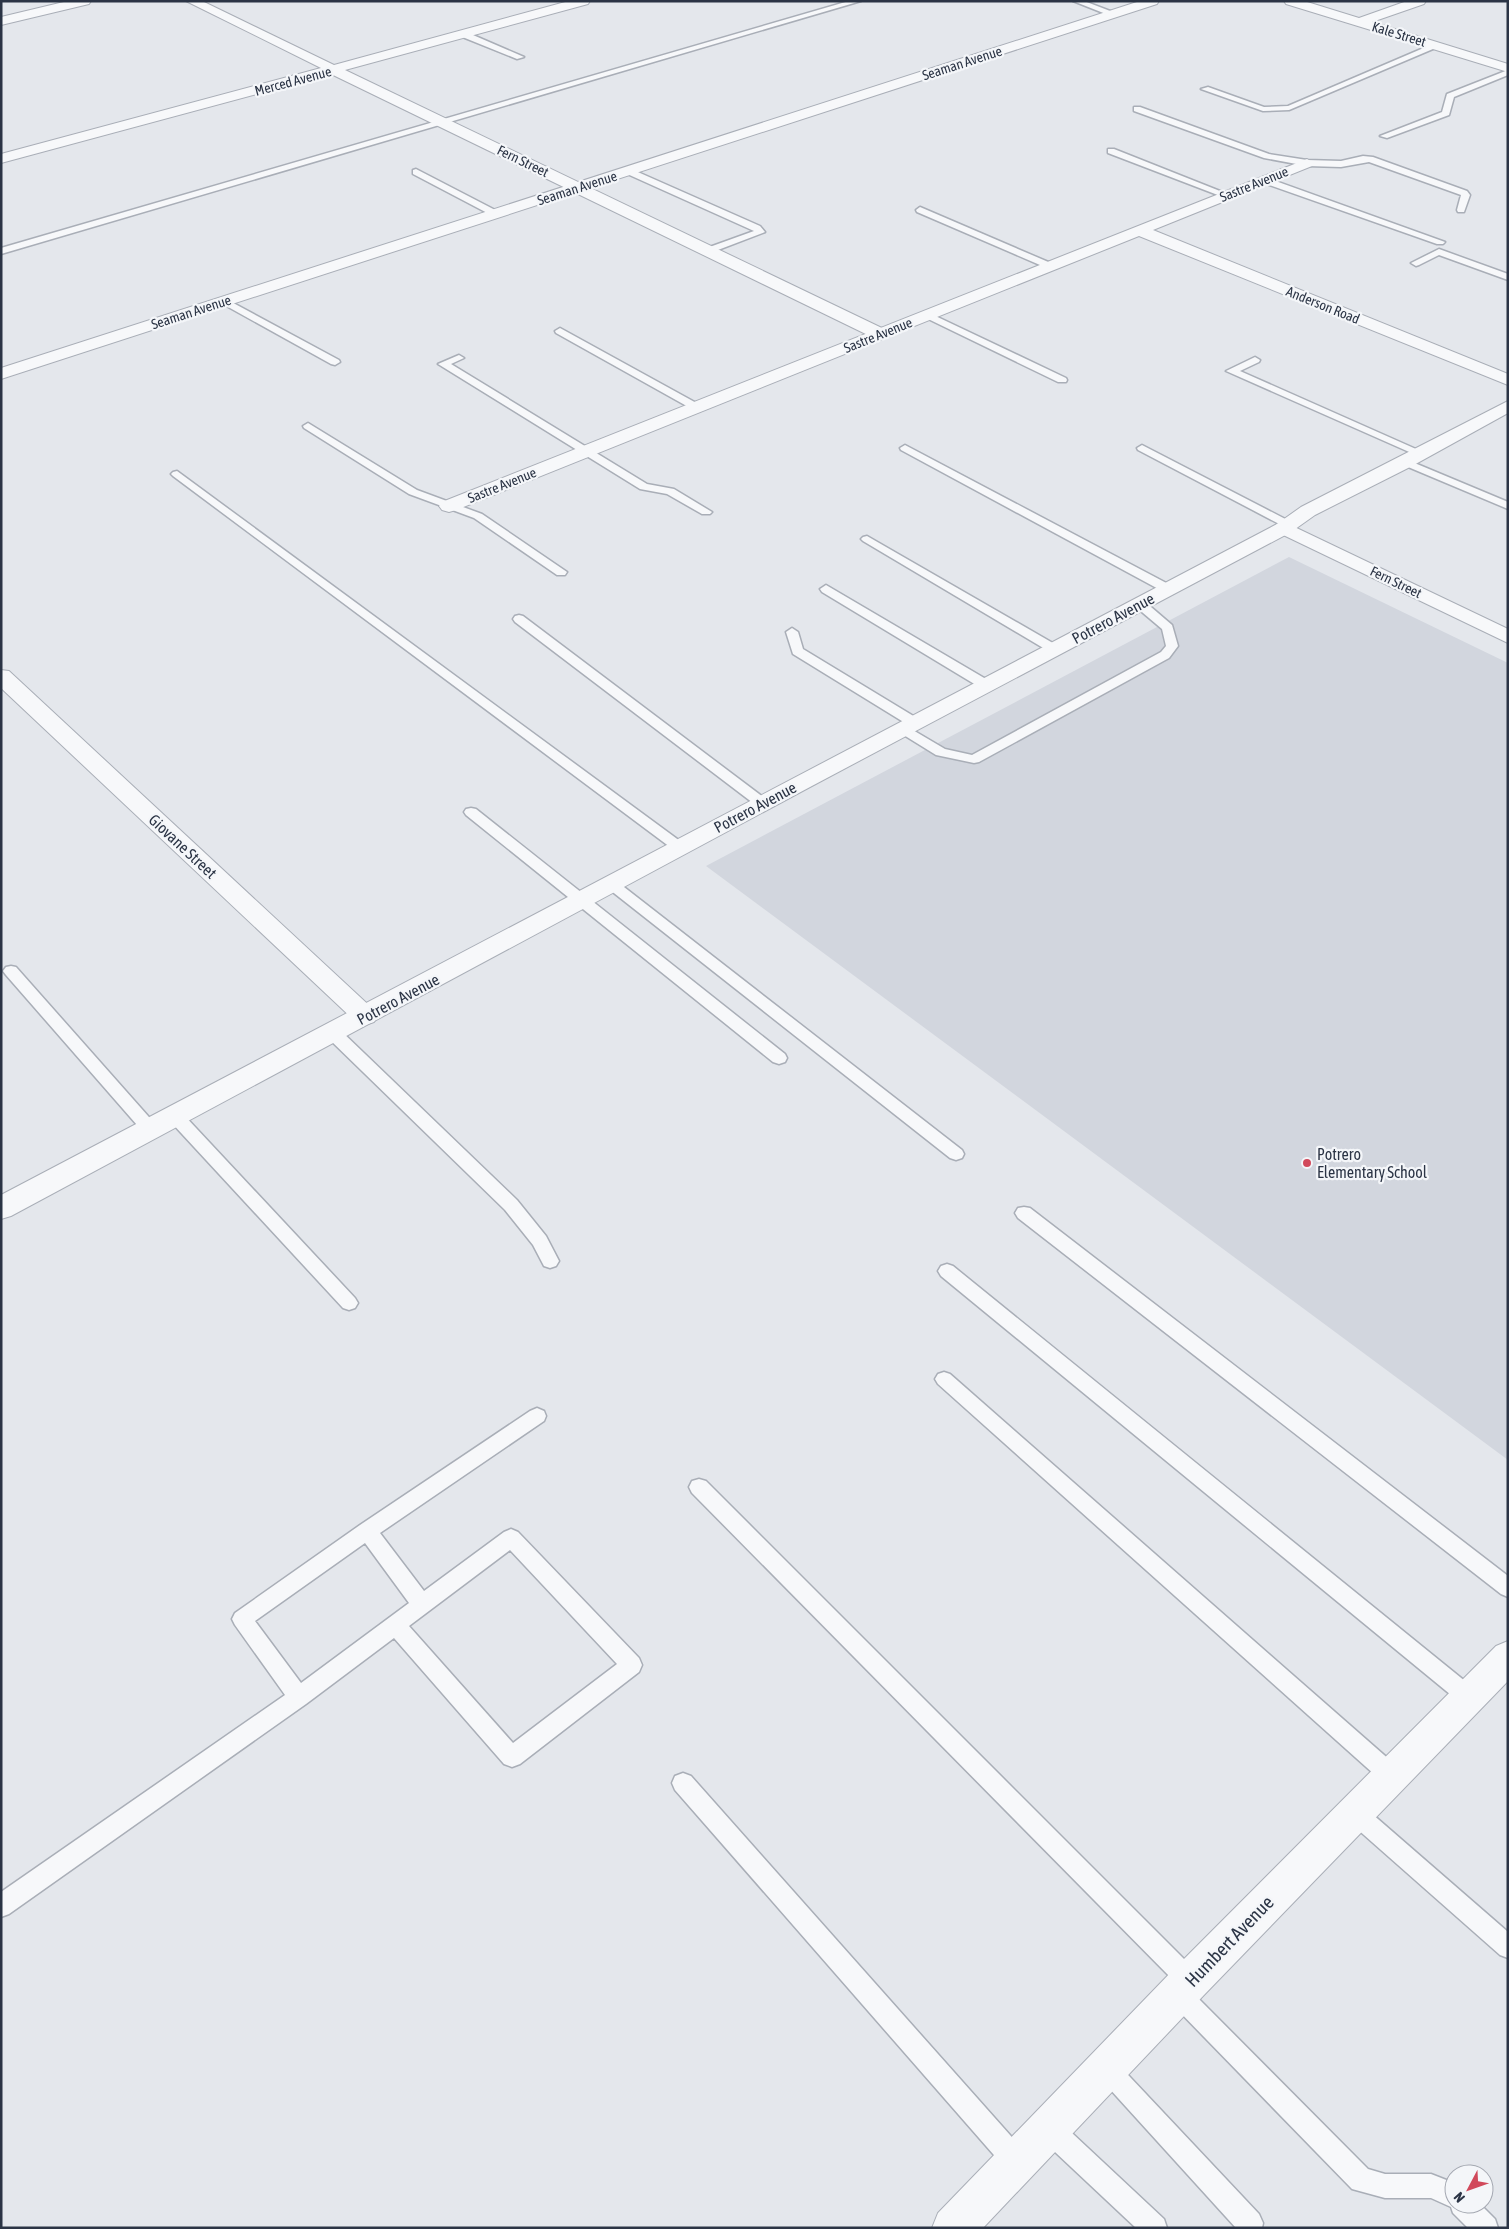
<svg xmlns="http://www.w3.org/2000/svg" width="1509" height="2229" viewBox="0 0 1509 2229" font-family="'Asap Condensed',sans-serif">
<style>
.built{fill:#d2d6de}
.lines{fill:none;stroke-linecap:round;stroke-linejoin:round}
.service-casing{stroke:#a9aeb7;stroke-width:3}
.minor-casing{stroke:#a9aeb7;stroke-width:2}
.tertiary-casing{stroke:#a9aeb7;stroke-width:2}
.service{fill:#f7f8fa;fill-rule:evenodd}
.minor{fill:#f7f8fa;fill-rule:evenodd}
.tertiary{fill:#f7f8fa;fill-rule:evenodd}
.poi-dot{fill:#d1495b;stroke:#f4f6f9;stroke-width:2}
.labels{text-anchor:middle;stroke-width:4.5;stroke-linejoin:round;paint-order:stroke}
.far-street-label{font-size:14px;fill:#2b3445;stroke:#f4f6f9}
.street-label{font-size:16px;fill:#2b3445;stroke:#f4f6f9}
.poi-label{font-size:16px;fill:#2b3445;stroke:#f4f6f9;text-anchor:start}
.near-street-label{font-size:19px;fill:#2b3445;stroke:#f4f6f9}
</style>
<rect width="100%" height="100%" fill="#e4e7ec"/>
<path class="built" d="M1289,557l219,106v797l-802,-594z"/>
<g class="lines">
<g class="service-casing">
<path id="service" d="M849,1h12l-860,253v-6z
M1073,1h11l34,13 -7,2z
M460,32h6l58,25 -7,2 -57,-23z
M1433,44l7,2 -151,64 -26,1 -62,-22 7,-2 56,20 24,-1z
M1508,70v5l-54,22 -5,18 -62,23 -7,-2 62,-24 5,-18z
M1134,107h6l129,47 38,6 34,1 22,-5 10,1 94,34 3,4 -6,17h-6l-1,-2 4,-15 -92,-33 -28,5 -34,-1 -43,-8 -130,-47z
M1108,149h6l116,46 -7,2 -115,-44z
M416,169l83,43 2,2 -8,2 -80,-42v-4z
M625,169h6l129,57 5,6 -55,21h-6v-4l50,-18 -129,-58z
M1261,178h6l178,64 -2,2h-6l-176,-62z
M920,207l133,57 2,2 -2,2h-6l-130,-56 -1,-2z
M1439,249l69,25v6l-69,-25 -20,10 -3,1 -5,-3z
M224,298l115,62 1,2 -5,3 -4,-1 -110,-61 -2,-2z
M927,312l139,66 1,2 -1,2h-8l-134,-65v-4z
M560,328l140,77 1,2 -1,2h-8l-136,-76 -1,-2z
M459,355l5,3 -13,6 196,120 27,5 38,23 -2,2h-8l-35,-20 -27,-5 -202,-125z
M1255,357l5,3 -1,2 -19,9 185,82 -5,3 -4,-1 -190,-84z
M308,423l109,67 65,24 85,58 -2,3h-8l-83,-57 -65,-24 -105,-66 -1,-2z
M905,445l267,141 2,3 -2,3h-8l-263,-142 -1,-2z
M1142,445l151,78 2,2 -2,2h-8l-147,-77 -1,-2z
M1405,459l103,43v7l-107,-45 -2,-2z
M177,471l507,373 2,3 -2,3h-10l-501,-374 -2,-2 2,-2z
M867,536l191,110 2,3 -6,4 -4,-1 -187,-111 -2,-2 2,-2z
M826,585l165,97 1,3 -1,3h-10l-159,-96 -2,-3z
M1140,600l4,1 28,24 6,21 -9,12 -190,104 -5,1 -38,-8 -42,-26 2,-3h10l39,23 27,6 189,-103 5,-6 -4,-17 -26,-22 -2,-3z
M519,615l4,1 244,184 2,3 -2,3h-10l-242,-184 -2,-3 2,-3z
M792,628l6,4 5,17 117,71 2,3 -2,3h-10l-117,-72 -7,-22z
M471,808l5,1 309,245 2,4 -2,4 -6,2 -6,-2 -307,-247 -2,-3 2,-3z
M610,878l5,2 347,270 2,4 -2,4 -6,2 -6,-2 -345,-272 -2,-3 2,-3z
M11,966l5,1 140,158 2,4 -2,4 -6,2 -6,-2 -138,-158 -3,-4 3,-4z
M333,1028l6,1 178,171 29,36 13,25 -3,5 -6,2 -6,-2 -11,-21 -28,-35 -178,-173 -2,-4 2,-4z
M176,1111l6,2 173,185 3,5 -3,5 -6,2 -6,-2 -173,-187 -2,-4 2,-4z
M1024,1207l6,1 478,368v21l-7,-3 -483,-376 -3,-5 3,-5z
M947,1264l6,2 523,424 3,7 -3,7 -7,3 -7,-3 -521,-428 -3,-5 3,-5z
M944,1372l6,2 450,395 3,7 -3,7 -8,3 -8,-3 -446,-399 -3,-5 3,-5z
M537,1408l7,3 2,5 -2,5 -164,112 44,58 80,-59 7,-3 7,3 121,126 3,7 -3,7 -119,92 -8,3 -8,-3 -110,-126 -88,66 -297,210 -8,3v-25l284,-197 -50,-70 -3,-6 3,-6 125,-88 170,-114zM365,1543l44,60 -108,80 -46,-62zM510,1550l107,114 -104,79 -104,-117z
M699,1479l7,2 492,492 4,8 -4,8 -6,3 176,177 17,5h46l23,9v21h26l15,15 3,9h-30l-15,-15 -2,-6 -20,-9h-46l-33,-9 -182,-187 -4,-8 4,-8 6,-3 -484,-490 -3,-6 3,-6z
M683,1773l8,3 334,376 3,9 -3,9 -9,3 -9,-3 -332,-380 -3,-7 3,-7z
M1355,1802l8,4 145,126v26l-8,-3 -153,-135 -3,-7 3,-7z
M1106,2056l8,4 145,154 4,9 -1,5h-26l-138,-152 -4,-8 4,-8z
M1048,2116l9,3 107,100 3,9h-31l-97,-91 -3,-9 3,-9z"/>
</g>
<g class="minor-casing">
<path id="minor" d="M68,1h23l-2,3 -88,21v-8z
M1140,1h19l-2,3 -1156,375v-11z
M1284,1h20l55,17 48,-17h19l-2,3 -52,18 136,42v8l-222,-68z
M1307,159l7,4 -2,3 -159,64 355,144v11l-369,-149 -683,274 -7,2 -7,-2 -3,-4 3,-4z
M1284,522l224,107v14l-231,-111 -3,-4 3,-4z
M1,670l8,1 365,339 4,6 -4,6 -9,3 -9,-3 -355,-334z
M1508,1641v40l-304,314 -221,233h-51l6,-15 238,-246 320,-321z"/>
</g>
<g class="tertiary-casing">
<path id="tertiary" d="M186,1h16l132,64 235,-64h21l-2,3 -243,66 541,260 2,4 -2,4h-12l-543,-264 -330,89v-9l320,-86z
M1508,401v12l-96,53 -97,49 -24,17 -481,255 -799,429 -10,3v-24l1276,-671 24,-17z"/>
</g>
<use href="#service" class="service"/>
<use href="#minor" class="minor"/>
<use href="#tertiary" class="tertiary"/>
</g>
<circle class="poi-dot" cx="1307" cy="1163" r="5"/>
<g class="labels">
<g class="far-street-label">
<text transform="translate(1399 34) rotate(17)" y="5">Kale Street</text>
<text transform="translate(962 63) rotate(-18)" y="5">Seaman Avenue</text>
<text transform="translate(293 81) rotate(-15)" y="5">Merced Avenue</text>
<text transform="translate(523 161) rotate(26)" y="5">Fern Street</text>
<text transform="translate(1254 184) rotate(-22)" y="5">Sastre Avenue</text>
<text transform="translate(577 188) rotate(-18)" y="5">Seaman Avenue</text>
<text transform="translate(1323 305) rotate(22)" y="5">Anderson Road</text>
<text transform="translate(191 312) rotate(-18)" y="5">Seaman Avenue</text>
<text transform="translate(878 335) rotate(-22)" y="5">Sastre Avenue</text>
<text transform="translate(502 485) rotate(-22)" y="5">Sastre Avenue</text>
<text transform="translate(1396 582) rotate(26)" y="5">Fern Street</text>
</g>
<g class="street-label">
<text transform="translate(1113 618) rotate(-28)" y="6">Potrero Avenue</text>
<text transform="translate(755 807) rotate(-28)" y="6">Potrero Avenue</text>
<text transform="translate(183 846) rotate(43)" y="6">Giovane Street</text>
<text transform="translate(398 999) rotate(-28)" y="6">Potrero Avenue</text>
</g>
<g class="poi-label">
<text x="1317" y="1160">Potrero<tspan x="1317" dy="18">Elementary School</tspan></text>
</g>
<g class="near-street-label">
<text transform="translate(1229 1941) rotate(-46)" y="7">Humbert Avenue</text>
</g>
</g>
<rect width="1509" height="2229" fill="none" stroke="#2b3445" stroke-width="5"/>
<g transform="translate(1469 2189) rotate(229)"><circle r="24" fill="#f4f6f9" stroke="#a4a8b1"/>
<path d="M0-4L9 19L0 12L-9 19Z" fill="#d1495b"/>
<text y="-8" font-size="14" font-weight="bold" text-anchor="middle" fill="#2b3445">N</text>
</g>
</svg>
